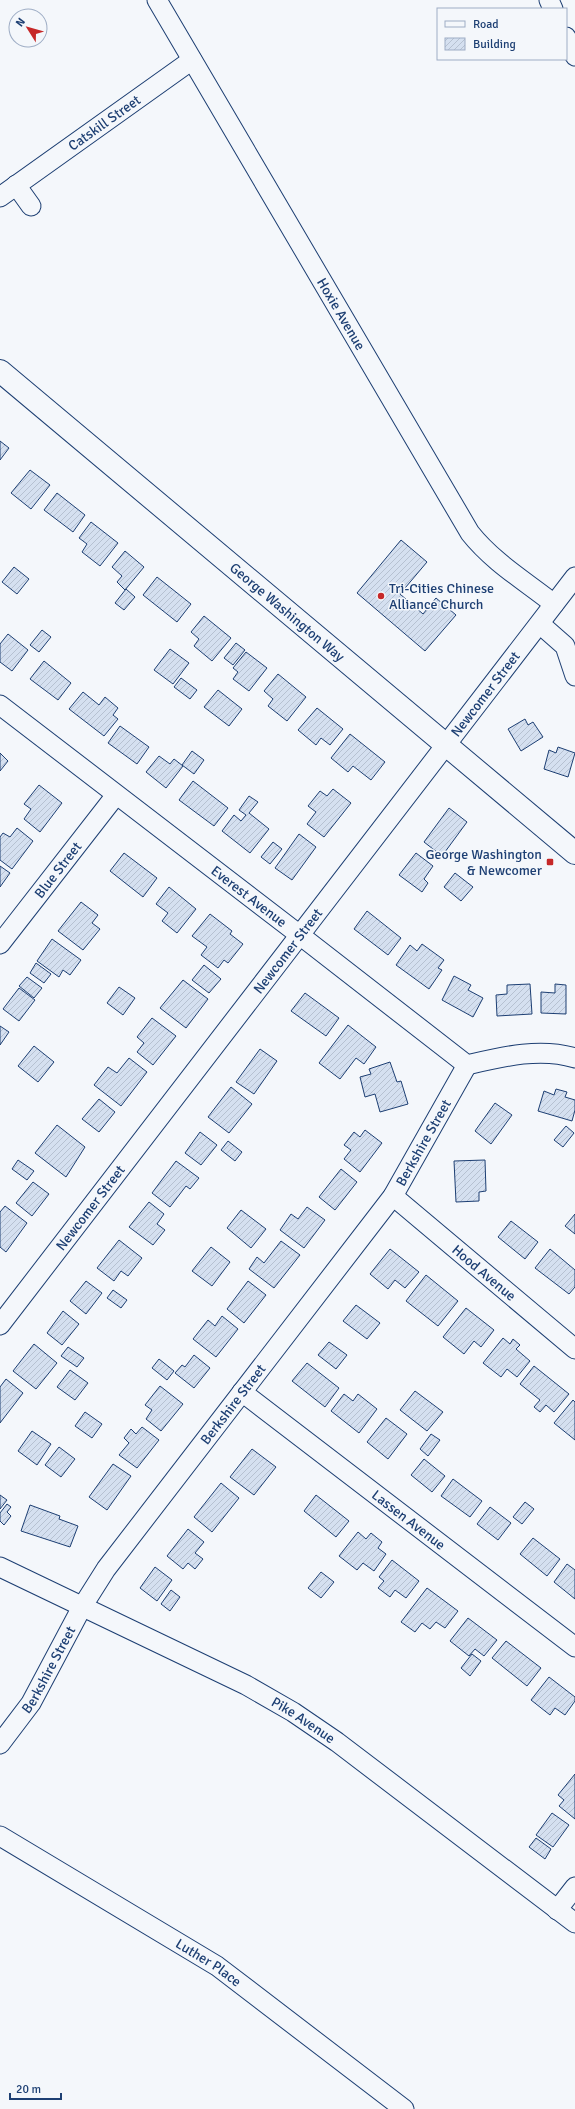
<svg xmlns="http://www.w3.org/2000/svg" width="575" height="2109" viewBox="0 0 575 2109" font-family="Signika,sans-serif">
<style>
.building{fill:url(#building-hatch);stroke:#1d3f73}
.lines{fill:none;stroke-linecap:round;stroke-linejoin:round}
.minor-casing{stroke:#1d3f73;stroke-width:21}
.major-casing{stroke:#1d3f73;stroke-width:24}
.minor{stroke:#f4f7fb;stroke-width:19}
.major{stroke:#f4f7fb;stroke-width:22}
.poi-dot{fill:#c62828;stroke:#f4f7fb;stroke-width:1.5}
.labels{text-anchor:middle;stroke-width:3;stroke-linejoin:round;paint-order:stroke}
.street-label{font-size:14px;fill:#1d3f73;stroke:#f4f7fb}
.poi-label{font-size:14px;fill:#1d3f73;stroke:#f4f7fb;text-anchor:start}
</style>
<defs>
<pattern id="building-hatch" width="6" height="6" patternUnits="userSpaceOnUse"><rect width="6" height="6" fill="#d5e0f0"/><path d="M-1 1l2-2M0 6l6-6M5 7l2-2" fill="none" stroke="#b6c1d1"/></pattern>
</defs>
<rect width="100%" height="100%" fill="#f4f7fb"/>
<path class="building" d="M0,441l9,7 -9,12z
M30,470l20,15 -19,24 -20,-16z
M57,493l28,22 -12,17 -29,-22z
M91,522l27,21 -18,23 -18,-14 5,-8 -8,-6z
M401,540l26,22 -27,32 23,20 13,-16 20,17 -31,36 -68,-58z
M125,551l19,16 -19,23 -8,-8 5,-6 -10,-9z
M14,567l15,12 -12,15 -15,-12z
M157,577l34,27 -14,18 -34,-27z
M126,589l9,8 -11,13 -9,-7z
M204,616l27,22 -19,23 -18,-15 5,-7 -8,-7z
M42,630l9,7 -12,15 -9,-7z
M8,634l20,16 -16,21 -12,-9v-18z
M236,643l9,7 -12,15 -9,-7z
M170,649l19,14 -16,21 -19,-14z
M246,652l21,16 -18,23 -16,-12 5,-7 -5,-4z
M44,661l27,22 -13,17 -28,-21z
M278,674l28,23 -19,24 -19,-15 5,-7 -9,-8z
M181,678l16,12 -7,9 -16,-12z
M218,690l24,19 -13,17 -25,-19z
M83,692l16,13 6,-8 13,11 -5,7 5,4 -14,17 -35,-27z
M317,708l26,21 -13,16 -9,-7 -5,7 -18,-15z
M525,719l3,6 5,-3 10,15 -22,14 -13,-22z
M120,726l29,21 -12,17 -29,-21z
M350,734l35,28 -14,18 -18,-14 -5,6 -17,-14z
M558,747l17,6 -7,24 -24,-8 5,-19 7,3z
M192,751l12,9 -10,14 -12,-9z
M0,753l8,8 -8,10z
M159,756l11,8 4,-5 9,7 -17,22 -20,-16z
M193,781l35,27 -14,18 -35,-26z
M39,785l23,18 -22,29 -16,-13 7,-10 -7,-5z
M333,789l18,14 -27,34 -17,-13 9,-12 -8,-6 12,-15 7,5z
M249,796l9,6 -9,11 20,16 -19,24 -28,-22 12,-16 7,6 5,-6 -7,-5z
M449,808l18,14 -25,34 -18,-14z
M17,828l16,13 -21,28 -12,-9v-23l3,-4 7,4z
M299,834l17,13 -24,33 -17,-12z
M273,842l9,7 -12,15 -9,-7z
M124,853l33,25 -14,19 -33,-26z
M416,853l17,13 -9,13 4,4 -6,9 -23,-17z
M0,866l10,7 -10,14z
M455,873l18,14 -12,14 -17,-14z
M169,887l27,22 -19,24 -15,-12 6,-8 -12,-9z
M81,902l17,13 -6,8 8,6 -17,21 -25,-19z
M367,911l34,27 -13,17 -34,-26z
M210,914l22,17 -2,3 13,10 -15,19 -4,-3 -6,8 -17,-13 6,-8 -15,-11z
M52,939l29,21 -11,15 -7,-5 -4,7 -22,-16z
M422,944l22,16 -6,8 4,2 -13,19 -33,-24 14,-20 7,6z
M36,963l15,11 -7,9 -14,-10z
M204,965l17,14 -12,14 -17,-13z
M454,976l17,9 -3,5 15,8 -10,19 -31,-17z
M27,977l15,11 -8,10 -15,-12z
M183,980l25,19 -22,29 -26,-20z
M530,984l2,30 -35,2 -1,-21 11,-1v-9z
M555,984l11,1v29l-25,-1v-21l14,1z
M119,987l16,11 -12,17 -16,-12z
M19,988l16,12 -16,21 -16,-12z
M305,993l34,25 -13,18 -35,-25z
M152,1018l24,18 -23,29 -16,-13 7,-9 -7,-6z
M348,1025l28,22 -12,17 -8,-6 -16,21 -21,-16z
M0,1026l9,6 -9,13z
M34,1046l20,16 -16,20 -20,-16z
M260,1049l17,12 -23,33 -18,-12z
M129,1058l18,14 -26,34 -27,-21 14,-18 9,6z
M390,1062l7,20 4,-1 7,23 -28,8 -5,-18 -10,3 -5,-20 11,-3 -2,-5z
M231,1087l21,17 -23,29 -21,-16z
M556,1089l11,3 -2,5 10,3v10l-3,11 -34,-10 6,-20 10,4z
M99,1099l16,13 -16,20 -17,-13z
M495,1103l17,12 -21,29 -16,-13z
M57,1125l28,22 -19,30 -31,-24z
M566,1126l8,7 -11,14 -9,-7z
M365,1130l17,13 -22,29 -16,-13 7,-9 -7,-5 10,-13 6,5z
M200,1132l17,13 -16,20 -16,-12z
M228,1141l14,11 -7,9 -14,-11z
M18,1160l16,11 -7,9 -15,-11z
M485,1160l1,31 -7,1v9l-23,1 -2,-41z
M176,1161l23,17 -9,11 -4,-3 -16,21 -18,-14z
M341,1169l16,13 -22,28 -16,-13z
M33,1182l16,12 -17,22 -16,-13z
M149,1202l15,12 -7,10 8,6 -12,15 -24,-18z
M5,1206l22,17 -21,29 -6,-5v-35z
M307,1207l18,13 -21,28 -24,-18 11,-16 7,5z
M241,1210l25,19 -15,19 -24,-20z
M575,1214v20l-10,-8z
M511,1221l27,21 -13,17 -27,-22z
M119,1240l23,18 -14,18 -7,-5 -7,10 -17,-13z
M281,1241l19,14 -26,33 -25,-19 8,-12 7,6z
M211,1247l19,15 -18,24 -20,-15z
M390,1249l29,23 -14,16 -10,-8 -7,9 -18,-15z
M550,1249l25,21v17l-6,7 -34,-26z
M426,1275l32,26 -20,25 -32,-25z
M86,1281l16,12 -16,21 -16,-13z
M248,1281l18,14 -22,28 -17,-14z
M113,1290l14,10 -6,8 -14,-10z
M356,1305l24,18 -13,16 -24,-18z
M466,1308l28,22 -13,17 -7,-6 -10,13 -21,-17z
M63,1311l16,13 -17,21 -15,-12z
M222,1316l16,13 -22,28 -23,-18 15,-19 7,6z
M503,1338l7,6 3,-5 7,6 -4,4 14,12 -13,16 -10,-8 -6,8 -18,-14z
M329,1342l18,13 -11,14 -18,-14z
M34,1344l23,19 -21,26 -23,-18z
M68,1347l16,11 -7,9 -16,-11z
M194,1355l16,13 -16,20 -19,-15 7,-8 3,2z
M159,1359l15,12 -7,9 -15,-12z
M307,1363l32,25 -14,19 -33,-26z
M534,1366l35,28 -15,18 -8,-7 -6,7 -6,-5 6,-7 -20,-16z
M70,1370l18,13 -13,17 -18,-13z
M6,1379l17,14 -23,30v-36z
M160,1386l23,18 -22,27 -15,-12 6,-9 -7,-5z
M415,1391l28,21 -16,19 -27,-21z
M344,1394l9,7 5,-7 19,15 -18,24 -28,-22z
M573,1400l2,2v38l-21,-17z
M85,1412l17,12 -10,14 -17,-12z
M386,1418l21,16 -19,25 -21,-17z
M142,1427l17,13 -22,28 -18,-13 10,-12 -5,-5 7,-9 5,5z
M32,1431l19,13 -14,21 -19,-14z
M431,1434l9,6 -12,16 -8,-7z
M59,1447l16,12 -14,18 -16,-12z
M252,1449l24,18 -22,28 -24,-18z
M424,1459l21,17 -13,16 -21,-17z
M113,1464l18,12 -24,34 -18,-13z
M453,1479l29,22 -12,16 -29,-21z
M221,1483l18,15 -27,34 -18,-15z
M0,1495l7,5 -7,9z
M316,1495l33,26 -13,16 -32,-26z
M525,1502l9,7 -12,15 -9,-7z
M7,1504l4,3 -4,5 4,4 -7,9 -4,-4v-8z
M30,1505l30,11 -1,3 19,7 -8,21 -49,-16z
M490,1507l21,16 -13,17 -21,-16z
M188,1529l16,13 -9,11 8,6 -8,10 -7,-6 -5,6 -16,-13z
M358,1532l8,7 5,-6 11,9 -4,6 8,6 -12,17 -11,-8 -6,7 -18,-14z
M533,1538l27,21 -13,17 -27,-22z
M392,1560l27,21 -13,17 -11,-8 -5,7 -12,-9 6,-7 -5,-4z
M567,1564l8,6v29l-21,-17z
M155,1567l17,13 -15,21 -17,-13z
M321,1572l13,10 -13,16 -13,-10z
M427,1588l31,23 -13,17 -9,-6 -6,7 -8,-6 -7,9 -14,-10z
M171,1590l9,7 -10,14 -9,-7z
M468,1618l29,22 -13,16 -9,-7 -6,7 -19,-15z
M506,1641l35,27 -14,18 -35,-28z
M472,1654l9,7 -11,15 -9,-8z
M549,1677l26,20v4l-10,14 -10,-7 -5,7 -19,-15z
M575,1774v45l-16,-13 5,-6 -6,-5z
M552,1813l17,12 -16,22 -17,-12z
M536,1838l15,11 -6,10 -16,-12z"/>
<g class="lines">
<g class="minor-casing">
<g id="minor">
<path id="s1" d="M157,0l313,533c23,29 55,48 84,71"/>
<path d="M549,0l4,9"/>
<path d="M566,37l9,19"/>
<path d="M16,185l15,21"/>
<path id="s2" d="M0,197l192,-137"/>
<path d="M540,624l25,22 10,30"/>
<path id="s3" d="M0,705l301,231 166,129c34,-8 73,-18 108,-7"/>
<path id="s4" d="M0,944l116,-149"/>
<path id="s5" d="M393,1196l182,153"/>
<path id="s6" d="M0,1325l575,-748"/>
<path id="s7" d="M242,1392l333,255"/>
<path id="s8" d="M0,1567l246,118 47,27 44,30 238,181"/>
<path id="s9" d="M0,1744l31,-41 51,-96 24,-38 287,-373 74,-131"/>
<path id="s10" d="M0,1836l217,130 187,143"/>
<path d="M557,1910l18,-23"/>
</g>
</g>
<g class="major-casing">
<g id="major">
<path id="s11" d="M0,371l575,482"/>
</g>
</g>
<use href="#minor" class="minor"/>
<use href="#major" class="major"/>
</g>
<g class="poi-dot">
<circle cx="381" cy="596" r="4"/>
<rect x="546" y="858" width="8" height="8" rx="2"/>
</g>
<g class="labels">
<g class="street-label">
<text dy="5" stroke="none"><textPath href="#s2" startOffset="128">Catskill Street</textPath></text>
<text dy="5" stroke="none"><textPath href="#s1" startOffset="364">Hoxie Avenue</textPath></text>
<text dy="5" stroke="none"><textPath href="#s11" startOffset="375">George Washington Way</textPath></text>
<text dy="5" stroke="none"><textPath href="#s6" startOffset="796">Newcomer Street</textPath></text>
<text dy="5" stroke="none"><textPath href="#s4" startOffset="94">Blue Street</textPath></text>
<text dy="5" stroke="none"><textPath href="#s3" startOffset="314">Everest Avenue</textPath></text>
<text dy="5" stroke="none"><textPath href="#s6" startOffset="472">Newcomer Street</textPath></text>
<text dy="5" stroke="none"><textPath href="#s9" startOffset="737">Berkshire Street</textPath></text>
<text dy="5" stroke="none"><textPath href="#s6" startOffset="148">Newcomer Street</textPath></text>
<text dy="5" stroke="none"><textPath href="#s5" startOffset="119">Hood Avenue</textPath></text>
<text dy="5" stroke="none"><textPath href="#s9" startOffset="413">Berkshire Street</textPath></text>
<text dy="5" stroke="none"><textPath href="#s7" startOffset="210">Lassen Avenue</textPath></text>
<text dy="5" stroke="none"><textPath href="#s9" startOffset="89">Berkshire Street</textPath></text>
<text dy="5" stroke="none"><textPath href="#s8" startOffset="340">Pike Avenue</textPath></text>
<text dy="5" stroke="none"><textPath href="#s10" startOffset="244">Luther Place</textPath></text>
</g>
<g class="poi-label">
<text x="389" y="593">Tri-Cities Chinese<tspan x="389" dy="16">Alliance Church</tspan></text>
<text x="542" y="859" text-anchor="end">George Washington<tspan x="542" dy="16">&amp; Newcomer</tspan></text>
</g>
</g>
<rect x="437" y="8" width="130" height="52" fill="#f4f7fb" stroke="#9eadc5"/>
<rect x="445" y="21" width="20" height="6" fill="#f4f7fb" stroke="#9eadc5"/>
<text x="473" y="28" font-size="12" fill="#1d3f73">Road</text>
<rect x="445" y="38" width="20" height="12" fill="url(#building-hatch)" stroke="#9eadc5"/>
<text x="473" y="48" font-size="12" fill="#1d3f73">Building</text>
<g transform="translate(28 28) rotate(307)"><circle r="19" fill="#f4f7fb" stroke="#9eadc5"/>
<path d="M0-3L7 15L0 10L-7 15Z" fill="#c62828"/>
<text y="-6" font-size="11" font-weight="bold" text-anchor="middle" fill="#1d3f73">N</text>
</g>
<path d="M10 2093v6h51v-6" fill="none" stroke="#1d3f73" stroke-width="2"/>
<text x="16" y="2093" font-size="12" fill="#1d3f73" stroke="#f4f7fb" stroke-width="3" paint-order="stroke">20 m</text>
</svg>
